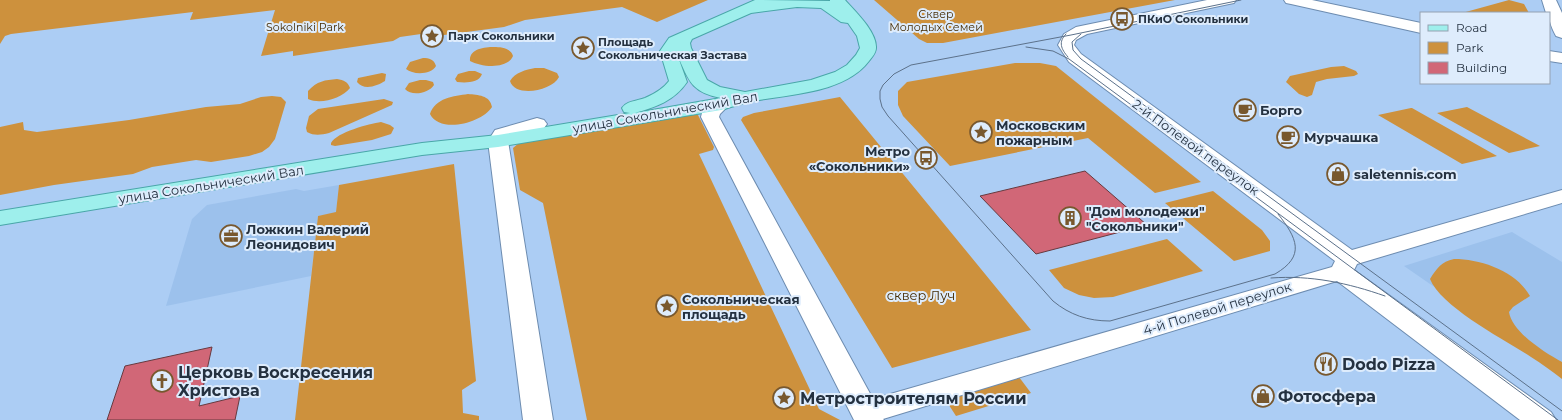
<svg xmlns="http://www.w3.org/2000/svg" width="1562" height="420" viewBox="0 0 1562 420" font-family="Montserrat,sans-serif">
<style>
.built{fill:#9cc1ec}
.green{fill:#cd913d}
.building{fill:#d16777;stroke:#673a3f}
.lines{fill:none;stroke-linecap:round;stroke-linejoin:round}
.minor-casing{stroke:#6d8cb0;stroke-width:2}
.major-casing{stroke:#49a6a8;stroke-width:2}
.minor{fill:#fff;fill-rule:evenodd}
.major{fill:#9eefec;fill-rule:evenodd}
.tram{stroke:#5c718a;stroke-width:1}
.labels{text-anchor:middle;stroke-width:4;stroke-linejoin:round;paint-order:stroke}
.far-park-label{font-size:11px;fill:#452b02;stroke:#deecfc}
.far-poi-label{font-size:11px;font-weight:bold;fill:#243140;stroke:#deecfc;text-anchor:start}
.poi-label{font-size:13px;font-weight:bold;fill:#243140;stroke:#deecfc;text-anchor:start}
.street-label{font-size:13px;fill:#243140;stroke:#deecfc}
.park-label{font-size:13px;fill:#452b02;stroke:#deecfc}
.near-poi-label{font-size:16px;font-weight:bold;fill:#243140;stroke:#deecfc;text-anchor:start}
</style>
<rect width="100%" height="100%" fill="#accdf4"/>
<path class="built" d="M339,185l-3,28 -18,3 -7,60 -145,30 26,-87 15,-14 89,-16 8,2z
M1512,232l50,30v113l-158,-109z"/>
<path class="green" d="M0,0h708l-51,22 -35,-15 -97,13 -21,7 -75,10 -1,-4 -28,4 -7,4 -100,15v-5l-32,5 14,-46 -85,10 3,-8 -182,22 -6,2 -5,8z
M874,0h301l-232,43h-16l-8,-4z
M1509,0l15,4 5,9h-67z
M494,47c7,0 17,1 19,9 -6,14 -32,11 -43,5 -1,-12 14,-14 24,-14z
M423,58c6,0 11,1 13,8 -5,9 -23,9 -30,3l4,-7z
M1015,63h25l16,3 145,116 -46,11 -67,-55 -138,28 -47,-50 -5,-11v-14l9,-9z
M1344,66l12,5 2,3 -4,2 -27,3 -11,3 -4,13 -5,2 -8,-3 -13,-12 4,-6 41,-9z
M535,68h9l13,5 2,4c-7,14 -44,21 -49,4 5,-9 16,-11 25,-13z
M469,71h6l7,3c-3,9 -16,9 -25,8l-2,-3 3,-5z
M382,73l4,1 -1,7c-8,5 -21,10 -28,1l1,-4z
M337,79c7,1 11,3 13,9 -8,10 -29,17 -42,11v-8c9,-10 17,-11 29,-12z
M420,80h6l7,2 1,3c-5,8 -22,12 -29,4l4,-6z
M468,94c10,1 22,1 24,13 -10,16 -52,27 -62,7 5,-16 24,-18 38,-20z
M272,96l9,1 5,5 -11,37 -6,8 -7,5 -13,4 -38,6 -15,-2 -44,7 -19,7 -79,11 -54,10v-68l23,-5 1,8 13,2 92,-12 77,-13 34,-3 21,-7z
M840,97l191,233 -139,38 -151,-248 2,-3 11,-4z
M384,99l9,3 -1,3 -63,28c-8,2 -15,3 -22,-1l-1,-4 3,-12 9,-7z
M1467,107l73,39 -31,7 -72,-40z
M1411,108h1l85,48 -35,8 -84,-49z
M695,114l3,1 16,32 -1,3 -14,4 120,255 21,11h-253l-44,-217 -23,-13 -7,-42 6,-5z
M381,122l9,3 4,3 -3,6 -19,6 -37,6 -4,-1v-2c6,-11 38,-19 50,-21z
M454,164l22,217 -14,9 1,23 16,3v4h-184l23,-204 18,-4 3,-27z
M1213,191l49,39 8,11v10l-36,10 -69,-58z
M1167,239l36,32 -90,26 -19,1 -15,-3 -15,-7 -15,-18z
M1454,259c27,0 62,12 76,37l-17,11 -4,5c3,20 36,41 53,50v17c-10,-8 -20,-15 -31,-22 -26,-17 -90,-50 -101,-78 7,-11 11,-17 24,-20z
M1019,377l12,16 -75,23 -11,-17z"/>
<path class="building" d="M1085,171l62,54 -111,29 -56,-58z
M212,347l-13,59 41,-10 -5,24h-128l18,-54z"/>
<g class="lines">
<g class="minor-casing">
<path id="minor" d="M1207,0h29l-2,3 -5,1 -142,30 -11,6 -2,5 7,9 271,196 210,-60v13l-205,61 -3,6 197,142 5,8h-36l-183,-139 -454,138 1,1h-30l-153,-303c2,-12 14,-20 27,-17l2,4 -10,10 -1,3 154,282 459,-132 3,-6 -266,-199 -11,-17 6,-11 12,-7z
M1284,0h28l109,23v10l-130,-29 -5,-1z
M1542,0h14l6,13v25l-6,-2c-4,-7 -7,-15 -7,-23h-3z
M1549,51l13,2v10l-13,-2z
M537,118l7,2 3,4 -3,4 -34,10 -2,3 45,279h-30l-35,-279 7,-11z"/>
</g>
<g class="major-casing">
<path id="major" d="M755,0l75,1v-1h15c10,11 32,32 31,48 0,5 -4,9 -7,13 -24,32 -79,33 -115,40 -11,2 -22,6 -33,9l-223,37 -76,8 -422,70v-14l422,-68 76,-8 132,-22 -6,-1 -2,-4c4,-7 15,-7 23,-10 9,-4 18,-9 24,-17l-9,-30 9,-13zM797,7l24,1 20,14 7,1 9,13 3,12 -4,7 -9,10 -12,7 -24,8 -66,12 -25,-5 -13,-7 -16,-32 -1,-5 2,-4 59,-26zM677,54c12,27 14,38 44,44l-86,15c21,-6 39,-12 52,-31z"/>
</g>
<use href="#minor" class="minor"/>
<use href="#major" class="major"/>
<path class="tram" d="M1241,0l-170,35 -160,30 -17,9 -11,11 -3,6v8l2,8 6,9 165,185c17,14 35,20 57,20l165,-47c31,-18 22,-36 3,-60
M1066,34c-8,8 -5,15 2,23
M1081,34l-9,8 1,8 8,9 481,352
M1026,47l27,4 16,8 489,361
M1271,278c40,-3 77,5 114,18"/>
</g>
<defs>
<g id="bus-ring" transform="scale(1.15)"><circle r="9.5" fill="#deecfc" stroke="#78582e" stroke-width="1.5"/><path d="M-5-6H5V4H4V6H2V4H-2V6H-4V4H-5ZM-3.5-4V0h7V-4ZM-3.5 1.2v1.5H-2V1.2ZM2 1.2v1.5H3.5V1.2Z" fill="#78582e"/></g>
<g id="sight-ring" transform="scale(1.15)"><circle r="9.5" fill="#deecfc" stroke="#78582e" stroke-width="1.5"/><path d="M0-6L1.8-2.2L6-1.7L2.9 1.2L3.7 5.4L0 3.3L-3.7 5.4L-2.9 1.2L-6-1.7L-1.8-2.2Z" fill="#78582e"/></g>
<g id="cafe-ring" transform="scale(1.15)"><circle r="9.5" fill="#deecfc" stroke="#78582e" stroke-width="1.5"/><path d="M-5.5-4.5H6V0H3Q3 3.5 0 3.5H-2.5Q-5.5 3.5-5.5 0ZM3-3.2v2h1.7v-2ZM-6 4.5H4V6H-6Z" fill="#78582e"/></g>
<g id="shop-ring" transform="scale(1.15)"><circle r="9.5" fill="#deecfc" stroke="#78582e" stroke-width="1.5"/><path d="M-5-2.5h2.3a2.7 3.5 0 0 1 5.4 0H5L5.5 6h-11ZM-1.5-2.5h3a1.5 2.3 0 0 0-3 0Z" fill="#78582e"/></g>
<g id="building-ring" transform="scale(1.15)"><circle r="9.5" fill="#deecfc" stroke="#78582e" stroke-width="1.5"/><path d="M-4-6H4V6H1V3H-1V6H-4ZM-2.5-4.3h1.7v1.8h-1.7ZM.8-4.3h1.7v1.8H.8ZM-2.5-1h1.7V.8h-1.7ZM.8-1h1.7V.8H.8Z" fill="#78582e"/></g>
<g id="office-ring" transform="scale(1.15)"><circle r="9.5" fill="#deecfc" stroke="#78582e" stroke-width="1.5"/><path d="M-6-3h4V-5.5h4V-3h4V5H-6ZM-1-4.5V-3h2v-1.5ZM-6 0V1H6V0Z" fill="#78582e"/></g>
<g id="restaurant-ring" transform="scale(1.15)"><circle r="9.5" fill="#deecfc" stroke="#78582e" stroke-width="1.5"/><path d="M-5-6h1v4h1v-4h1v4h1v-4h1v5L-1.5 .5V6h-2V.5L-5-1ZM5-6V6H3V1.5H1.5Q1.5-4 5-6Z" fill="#78582e"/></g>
<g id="church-ring" transform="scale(1.15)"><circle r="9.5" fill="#deecfc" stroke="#78582e" stroke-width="1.5"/><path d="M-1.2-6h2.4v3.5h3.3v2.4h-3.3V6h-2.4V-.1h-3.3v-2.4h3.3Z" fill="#78582e"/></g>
</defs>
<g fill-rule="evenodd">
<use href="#bus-ring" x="1122" y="19"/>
<use href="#sight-ring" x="432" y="36"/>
<use href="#sight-ring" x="583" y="48"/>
<use href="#cafe-ring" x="1245" y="110"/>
<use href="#sight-ring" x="981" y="132"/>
<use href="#cafe-ring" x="1288" y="137"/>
<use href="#bus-ring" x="926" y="158"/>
<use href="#shop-ring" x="1338" y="174"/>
<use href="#building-ring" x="1070" y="218"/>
<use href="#office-ring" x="231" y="236"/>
<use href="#sight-ring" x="667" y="306"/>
<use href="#restaurant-ring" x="1326" y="364"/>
<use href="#church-ring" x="162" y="381"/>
<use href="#shop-ring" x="1263" y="396"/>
<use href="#sight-ring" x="784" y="398"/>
</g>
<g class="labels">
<g class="far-park-label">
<text x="936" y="18">Сквер<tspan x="936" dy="13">Молодых Семей</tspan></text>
<text x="305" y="31">Sokolniki Park</text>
</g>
<g class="far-poi-label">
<text x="1138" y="23">ПКиО Сокольники</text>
<text x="448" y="40">Парк Сокольники</text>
<text x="598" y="46">Площадь<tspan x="598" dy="13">Сокольническая Застава</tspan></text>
</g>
<g class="poi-label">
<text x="1260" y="115">Борго</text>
<text x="996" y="130">Московским<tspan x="996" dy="15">пожарным</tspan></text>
<text x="1304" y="142">Мурчашка</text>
<text x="910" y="156" text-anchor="end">Метро<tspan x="910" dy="15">«Сокольники»</tspan></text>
<text x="1354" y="179">saletennis.com</text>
<text x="1086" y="216">"Дом молодежи"<tspan x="1086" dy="15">"Сокольники"</tspan></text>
<text x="246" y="234">Ложкин Валерий<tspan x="246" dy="15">Леонидович</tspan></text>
<text x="682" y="304">Сокольническая<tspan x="682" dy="15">площадь</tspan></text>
</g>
<g class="street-label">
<text transform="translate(665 112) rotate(-10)" y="5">улица Сокольнический Вал</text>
<text transform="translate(1196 147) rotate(36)" y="5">2-й Полевой переулок</text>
<text transform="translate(211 184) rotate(-9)" y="5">улица Сокольнический Вал</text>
<text transform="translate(1217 308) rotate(-17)" y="5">4-й Полевой переулок</text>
</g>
<g class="park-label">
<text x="921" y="300">сквер Луч</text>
</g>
<g class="near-poi-label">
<text x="1342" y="370">Dodo Pizza</text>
<text x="178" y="378">Церковь Воскресения<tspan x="178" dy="18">Христова</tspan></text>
<text x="1278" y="402">Фотосфера</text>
<text x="800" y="404">Метростроителям России</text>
</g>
</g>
<rect x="1420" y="12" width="130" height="72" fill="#deecfc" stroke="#94a1b1"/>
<rect x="1428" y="25" width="20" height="6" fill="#9eefec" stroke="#94a1b1"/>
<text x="1456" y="32" font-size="12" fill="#243140">Road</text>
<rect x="1428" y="42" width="20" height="12" fill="#cd913d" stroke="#94a1b1"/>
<text x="1456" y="52" font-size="12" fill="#243140">Park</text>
<rect x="1428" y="62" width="20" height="12" fill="#d16777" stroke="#94a1b1"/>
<text x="1456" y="72" font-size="12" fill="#243140">Building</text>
</svg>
